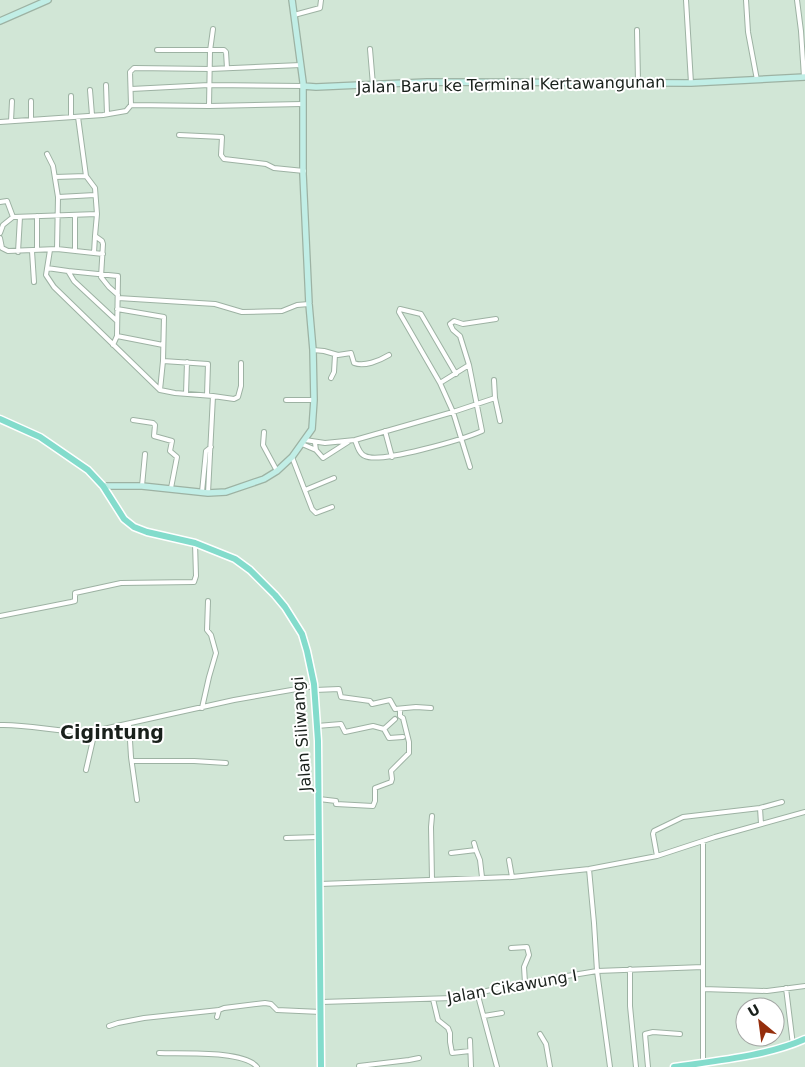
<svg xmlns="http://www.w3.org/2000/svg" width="805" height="1067" viewBox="0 0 805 1067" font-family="'DejaVu Sans',sans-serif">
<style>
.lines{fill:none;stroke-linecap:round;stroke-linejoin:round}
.street-casing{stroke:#9db2a3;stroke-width:6}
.secondary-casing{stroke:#9db2a3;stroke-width:8}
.primary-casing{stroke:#fff;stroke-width:9}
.street{stroke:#fff;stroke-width:4}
.secondary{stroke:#c1eee6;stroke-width:5.5}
.primary{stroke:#83dccc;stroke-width:6}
.labels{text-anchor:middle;stroke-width:4;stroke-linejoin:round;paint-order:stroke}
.street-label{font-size:16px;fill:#19201b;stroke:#fff}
.quarter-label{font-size:19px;font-weight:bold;fill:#19201b;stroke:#fff}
</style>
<rect width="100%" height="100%" fill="#d1e6d6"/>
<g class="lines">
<g class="street-casing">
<path id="street" d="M686,0l5,83
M746,0l2,32 9,48
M797,0l4,31 3,46
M294,15l26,-7 1,-8
M637,30l1,52
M370,49l3,36
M157,50h67l2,2 1,16
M106,85l1,29
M131,89l78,-4 94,1
M90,90l2,25
M131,105l-1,-33 4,-4 76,1 91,-4
M209,106l1,-55 3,-22
M71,117v-21
M78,117l8,59 9,12 2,26 -2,22 7,5 1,3 -2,33 8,10 9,8
M31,120v-19
M11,121l1,-20
M0,122l103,-7 23,-4 5,-6 78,1 93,-2
M179,135l43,2 -1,18 3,4 42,5 8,4 30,3
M47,154l6,12 5,31 -1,52
M55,177l31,-1
M58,197l37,-2
M0,202l7,-1 6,16
M0,233l3,-8 10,-8 84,-3
M0,238l2,10 6,3 49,-2 46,5
M37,249v-33
M50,250l-4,25 8,12 106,103 15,3 38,3 -5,97
M75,250v-35
M32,251l2,31
M18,252l2,-35
M94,253l1,-17
M47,268l21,3 6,10 43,40
M68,271l50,5 -1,60 -4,9
M118,298l97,6 27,8 40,-1 15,-6 12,-1
M117,309l47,8 -1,44 -3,29
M117,336l46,9
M313,350l11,1 14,4 13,-2 3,10c10,4 25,-2 35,-8
M163,361l45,3 -1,31
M456,374l-35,-60 -21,-5 -1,3 41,71 13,29 17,55
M331,378l3,-6 1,-17
M494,380l1,18 5,23
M440,383l29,-18
M186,394l1,-32
M213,396l21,3 4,-2 3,-11v-23
M286,400h28
M133,420l20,3 2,2 -1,11 18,5 -2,10 7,6 -6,31
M385,431l7,26
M264,432l-1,13 14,26
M305,440l20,3 30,-3 98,-28 42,-14
M355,440c2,5 4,14 10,16 15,8 99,-17 117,-25l-13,-66 -9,-29 -7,-6 -3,-6 4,-3 9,3 33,-5
M315,443l1,7 7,8 25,-16
M302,444l14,6
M292,457l20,52 4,4 16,-6
M142,486l3,-32
M305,490l29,-12
M202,492l4,-41 5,-4
M0,616l71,-14 4,-1v-8l46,-10 73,-1 2,-6 -1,-33
M315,690l24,-1 2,8 29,4 2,3 18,-4 5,9 21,-2 15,1
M202,708l7,-31 7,-24 -5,-18 -4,-5 1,-29
M129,724l2,33 6,43
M0,725c30,-1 60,8 90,7l144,-32 80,-14
M317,726l24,-2 4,8 28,-6 11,3 11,-10
M384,729l5,9 14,-1
M132,761h62l32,2
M86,770l9,-39
M319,799l17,2v3l37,2 2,-5v-13l16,-6 1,-3 -1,-8 18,-18v-11l-6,-24 -3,-2v-7
M760,808l1,16
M432,816l-1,11 1,53
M286,838l33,-1
M703,841v221
M476,850l4,10 2,17
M451,853l25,-3 -2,-7
M657,856l-4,-22 1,-3 29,-14 77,-9 22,-6
M509,860l3,17
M589,869l5,54 3,48 13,96
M320,884l192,-7 77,-8 68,-13 58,-19 90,-25
M511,948l16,-1 2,8 -5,12 1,16
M630,969v37l6,61
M786,988l7,57
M703,989l64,2 38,-5
M477,992l20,75
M433,999l5,21 10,8 2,5v9l2,11 18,-2
M321,1002l132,-4 72,-15 72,-12 106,-4
M484,1016l18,-3
M217,1017l2,-7 5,-2 41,-5 6,1 6,6 44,2
M109,1026l9,-3 26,-5 75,-8
M540,1034l6,10 4,23
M470,1040l1,27
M159,1053c21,1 85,-3 98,14
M359,1066l50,-6 10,-2
M648,1067l-3,-33 8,-2 27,2"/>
</g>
<g class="secondary-casing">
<path id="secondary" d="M0,21l48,-21
M303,86l13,1 111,-5 264,1 114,-6
M103,486h39l66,7 18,-1 38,-13 13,-8 15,-14 20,-28 2,-29 -1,-50 -4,-46 -6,-130v-92l-11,-82"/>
</g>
<g class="primary-casing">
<path id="primary" d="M0,419l40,18 48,33 15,16 21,33 10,8 13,5 48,11 40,16 15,11 25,25 10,12 17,27 5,17 7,33 4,57 3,326
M674,1067c40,-6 94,-11 131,-28"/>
</g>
<use href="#street" class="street"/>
<use href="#secondary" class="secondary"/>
<use href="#primary" class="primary"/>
</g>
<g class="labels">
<g class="street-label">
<text transform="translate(511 84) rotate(-1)" y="6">Jalan Baru ke Terminal Kertawangunan</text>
<text transform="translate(301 734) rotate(-94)" y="6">Jalan Siliwangi</text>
<text transform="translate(512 986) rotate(-10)" y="6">Jalan Cikawung I</text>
</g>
<g class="quarter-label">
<text x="112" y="739">Cigintung</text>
</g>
</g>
<g transform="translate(760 1022) rotate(331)"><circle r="24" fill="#ffffff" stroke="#a3a6a4"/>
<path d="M0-4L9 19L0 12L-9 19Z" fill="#952e0c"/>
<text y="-8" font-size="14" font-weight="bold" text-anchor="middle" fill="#19201b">U</text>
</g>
</svg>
